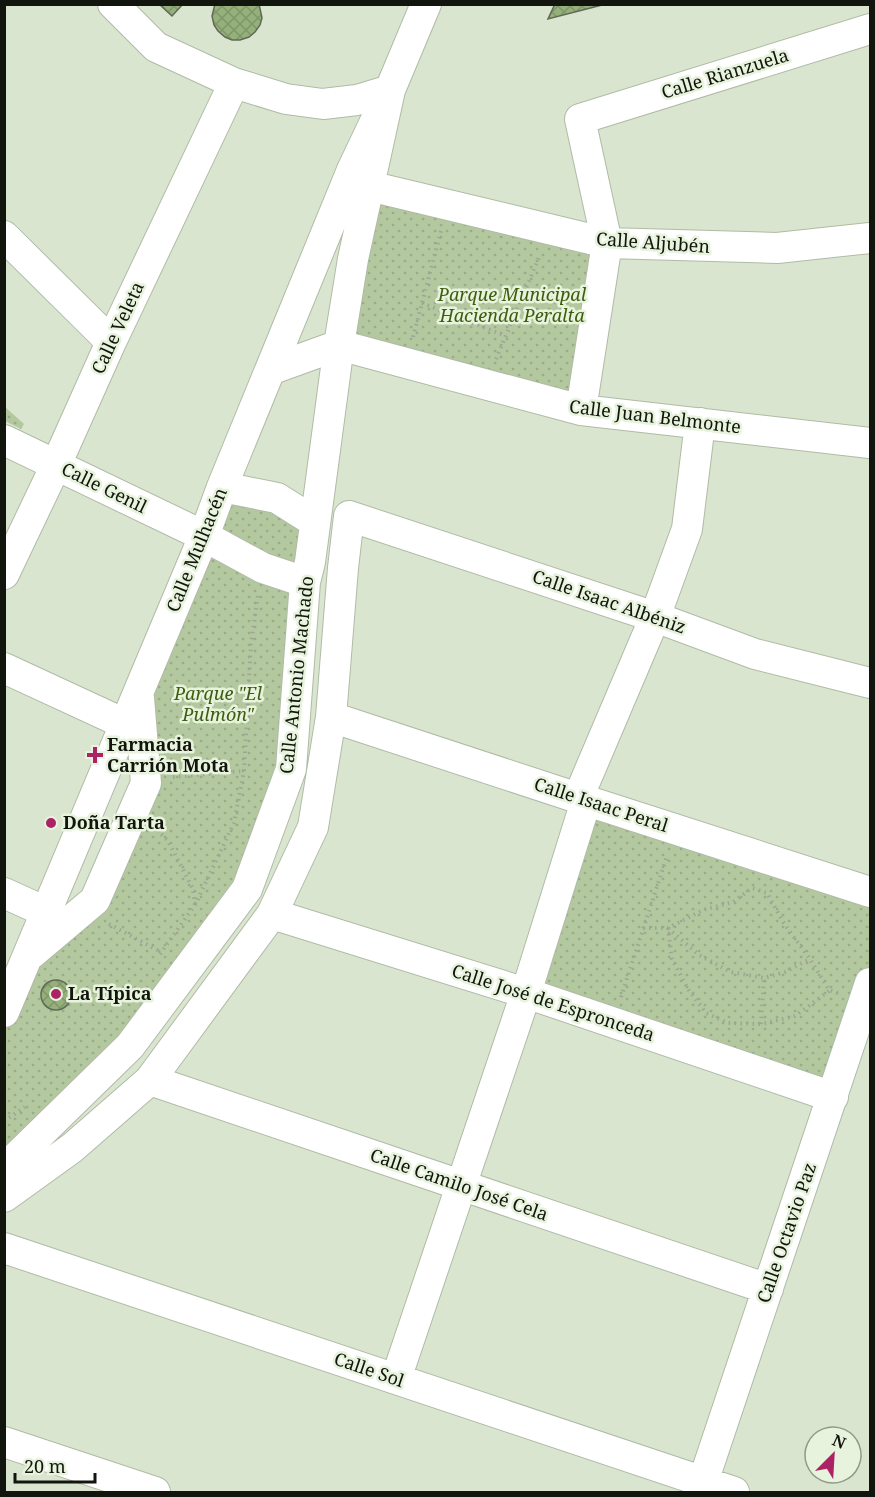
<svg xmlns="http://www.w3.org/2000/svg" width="875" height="1497" viewBox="0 0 875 1497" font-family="'Noto Serif',serif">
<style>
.park{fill:url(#park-dots)}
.building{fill:url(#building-cross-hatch);stroke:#606a57;stroke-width:1.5}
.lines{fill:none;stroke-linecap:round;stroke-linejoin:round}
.minor-casing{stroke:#b0bba6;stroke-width:32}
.path{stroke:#9da695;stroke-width:4;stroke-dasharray:1.5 4.5;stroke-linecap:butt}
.minor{stroke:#fff;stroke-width:30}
.poi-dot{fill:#ac2265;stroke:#e7f3dc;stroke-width:2}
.labels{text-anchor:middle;stroke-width:5;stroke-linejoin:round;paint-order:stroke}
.street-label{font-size:18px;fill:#11150d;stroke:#e7f3dc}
.park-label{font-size:18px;font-style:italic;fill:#3c5c0e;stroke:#e7f3dc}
.poi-label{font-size:18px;font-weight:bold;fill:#11150d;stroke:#e7f3dc;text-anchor:start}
</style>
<defs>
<pattern id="park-dots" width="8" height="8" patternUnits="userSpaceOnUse" patternTransform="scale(1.5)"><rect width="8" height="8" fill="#b3c89f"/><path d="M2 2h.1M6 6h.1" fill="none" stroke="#99ab88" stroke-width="1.8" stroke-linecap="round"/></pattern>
<pattern id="building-cross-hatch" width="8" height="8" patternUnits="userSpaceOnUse" patternTransform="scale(1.5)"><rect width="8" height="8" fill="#95b07b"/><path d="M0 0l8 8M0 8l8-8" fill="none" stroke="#7f9669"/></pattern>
</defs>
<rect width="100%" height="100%" fill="#dae5cf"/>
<path class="park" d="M369,186l238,57 -26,167 -242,-65z
M4,406l20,18 -3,5 -16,-8z
M222,487l93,35 -24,247 -44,120 -117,157 -125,119v-153l23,-56 67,-56 51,-117 -8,-91z
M586,801l284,91v91l-37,114 -307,-104z"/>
<path class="building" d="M159,4h24l-11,12z
M215,4h44l3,14 -2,7 -5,7 -6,5 -9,3h-8l-7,-3 -7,-6 -4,-6 -2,-9z
M555,4h51l-58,15z
M41 995a15 15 0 1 1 30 0a15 15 0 1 1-30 0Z"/>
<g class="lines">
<g class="minor-casing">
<path id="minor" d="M113,4l43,43 78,36 52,16 37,5 34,-4 33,-10
M369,186l238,57 170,5 93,-10
M4,236l107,106
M270,370l69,-25 242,65 289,33
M581,410l26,-167 -27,-124 290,-90
M4,440l200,96 59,32 42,14
M222,487l55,11 38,24
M4,574l52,-109 55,-123 123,-259
M4,668l121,56
M331,717l247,81 292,94
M578,798l77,-181 32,-88 13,-106
M4,893l42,19
M272,914l254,79 307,104
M31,954l64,-54 51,-117 -7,-85
M4,1012l200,-476 18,-49 130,-317 38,-80 36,-86
M150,1080l618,209
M4,1169l126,-123 117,-157 44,-120 14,-187 5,-20 29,-217 14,-86 37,-169
M4,1197l68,-49 78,-68 122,-166 41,-87 18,-110 12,-149 6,-52 306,101 100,37 115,29
M4,1248l730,244
M396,1379l130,-386 60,-192
M4,1442l151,50
M703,1482l167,-499"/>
</g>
<path class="path" d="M422,303l84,33
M413,337l28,-106
M496,359l44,-104
M173,777l71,-6
M157,830l11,11 25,48 2,16
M109,924l52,28
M643,928h25l35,-18 30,-8 19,-14 15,5 16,29 27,37 19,31 9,3
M668,928l4,31 16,30 18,24 22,10 33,1 34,-8 34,-25
M668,928l31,27 32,17 33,6 21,-6 25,-13
M160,954l35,-49 39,-82 10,-52 7,-127 7,-49
M621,997l46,-141
M761,1024l3,-46
M4,1121l21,-14"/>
<use href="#minor" class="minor"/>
</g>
<g class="poi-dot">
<path d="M92 746h6v6h6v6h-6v6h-6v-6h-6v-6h6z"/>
<circle cx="51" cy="823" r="6"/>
<circle cx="56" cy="994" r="6"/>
</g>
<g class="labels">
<g class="street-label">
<text transform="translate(725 74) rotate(-17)" y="6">Calle Rianzuela</text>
<text transform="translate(653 243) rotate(4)" y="6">Calle Aljubén</text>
<text transform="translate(118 328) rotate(-65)" y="6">Calle Veleta</text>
<text transform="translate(655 417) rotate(7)" y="6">Calle Juan Belmonte</text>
<text transform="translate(104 488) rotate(26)" y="6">Calle Genil</text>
<text transform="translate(197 550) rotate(-68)" y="6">Calle Mulhacén</text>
<text transform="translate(609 602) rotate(19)" y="6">Calle Isaac Albéniz</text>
<text transform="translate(297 675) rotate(-84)" y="6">Calle Antonio Machado</text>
<text transform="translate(601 805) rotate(18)" y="6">Calle Isaac Peral</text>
<text transform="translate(553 1003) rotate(18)" y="6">Calle José de Espronceda</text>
<text transform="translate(459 1185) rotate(19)" y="6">Calle Camilo José Cela</text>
<text transform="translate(787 1233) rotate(-71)" y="6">Calle Octavio Paz</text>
<text transform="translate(369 1370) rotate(19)" y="6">Calle Sol</text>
</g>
<g class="park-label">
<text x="512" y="301">Parque Municipal<tspan x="512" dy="21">Hacienda Peralta</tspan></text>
<text x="218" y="700">Parque "El<tspan x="218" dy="21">Pulmón"</tspan></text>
</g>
<g class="poi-label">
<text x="107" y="751">Farmacia<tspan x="107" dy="21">Carrión Mota</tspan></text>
<text x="63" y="829">Doña Tarta</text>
<text x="68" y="1000">La Típica</text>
</g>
</g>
<rect width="875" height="1497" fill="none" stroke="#11150d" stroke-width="12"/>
<g transform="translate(833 1455) rotate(24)"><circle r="28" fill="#e7f3dc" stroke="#919a89" stroke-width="1.5"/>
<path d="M0-4.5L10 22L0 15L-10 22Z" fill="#ac2265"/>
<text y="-9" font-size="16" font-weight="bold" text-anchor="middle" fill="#11150d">N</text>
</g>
<path d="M15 1473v9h80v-9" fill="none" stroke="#11150d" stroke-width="3"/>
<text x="24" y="1473" font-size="18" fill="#11150d" stroke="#e7f3dc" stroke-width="4.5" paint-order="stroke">20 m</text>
</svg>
